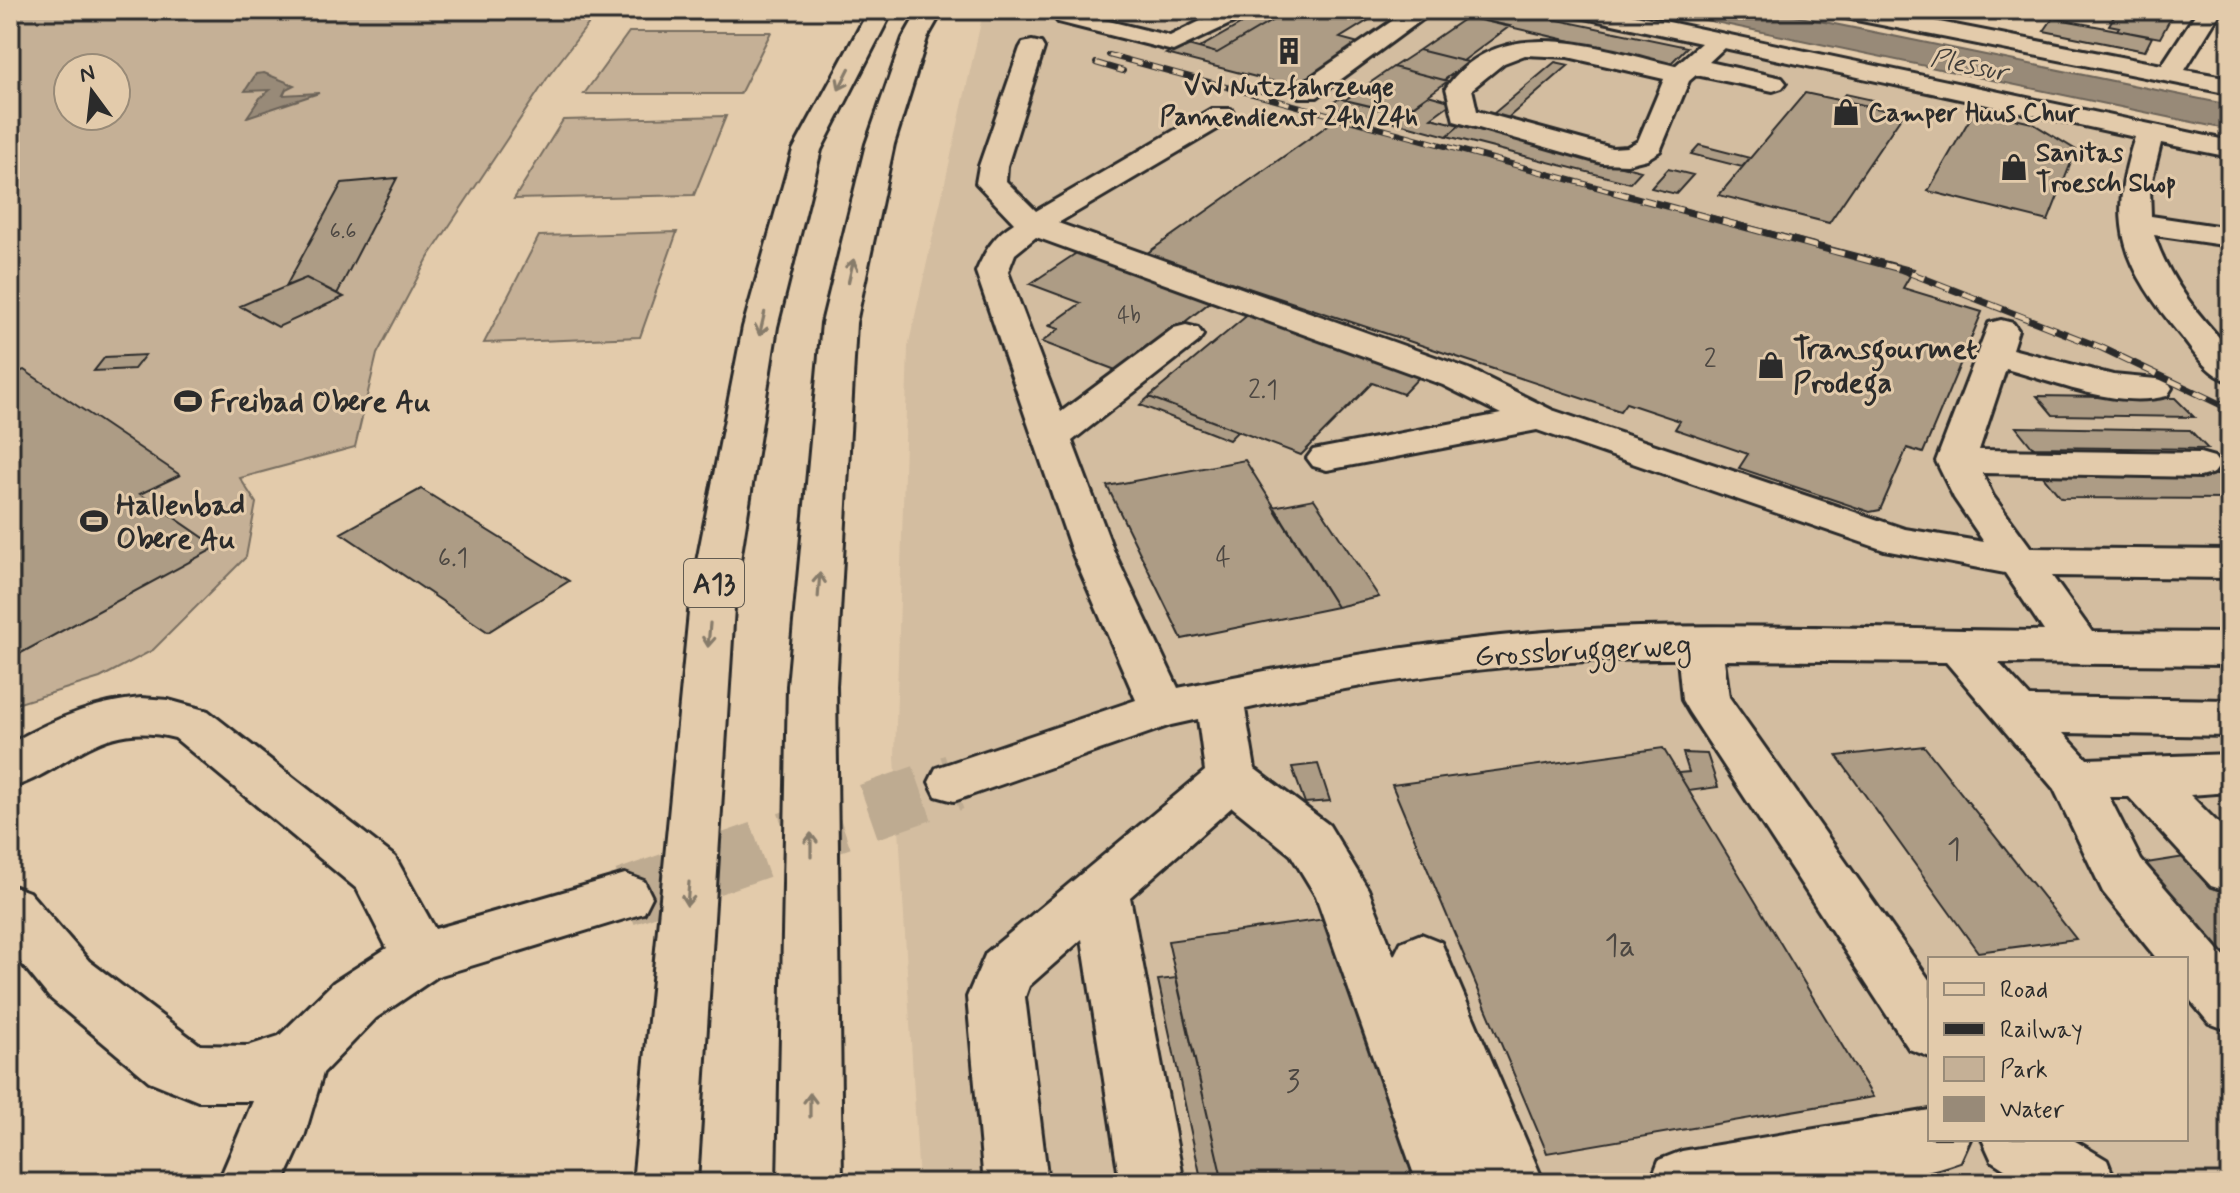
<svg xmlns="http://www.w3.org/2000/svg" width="2240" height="1193" viewBox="0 0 2240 1193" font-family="Mynerve,sans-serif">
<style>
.built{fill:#d3bda0;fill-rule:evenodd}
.green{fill:#c5b096;stroke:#786e60;stroke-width:2;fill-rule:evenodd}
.water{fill:#988a78;stroke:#6c6459;stroke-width:2}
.building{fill:#ad9c85;stroke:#2b2b2b;stroke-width:2}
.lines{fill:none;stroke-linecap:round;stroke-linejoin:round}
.minor-tunnel{stroke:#beab91;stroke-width:57;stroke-dasharray:57 29;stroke-linecap:butt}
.minor-casing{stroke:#2b2b2b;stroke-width:6}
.highway-casing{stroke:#2b2b2b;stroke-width:6}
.minor{fill:#e3cbab;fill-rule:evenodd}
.highway{fill:#e3cbab;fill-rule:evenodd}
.rail-far1-casing{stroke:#2b2b2b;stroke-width:6}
.rail-casing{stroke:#2b2b2b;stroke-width:7}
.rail-far1{stroke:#e3cbab;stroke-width:4;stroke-dasharray:11;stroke-linecap:butt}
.rail{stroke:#e3cbab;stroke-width:5;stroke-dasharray:14;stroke-linecap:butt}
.oneway{stroke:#877b6b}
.labels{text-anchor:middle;stroke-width:6;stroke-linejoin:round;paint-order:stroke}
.far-number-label{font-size:22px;fill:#4c4742}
.far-water-label{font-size:26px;font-style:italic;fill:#413e3a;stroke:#e3cbab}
.far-poi-label{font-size:26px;font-weight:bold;fill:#2b2b2b;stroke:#e3cbab;text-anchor:start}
.number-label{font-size:26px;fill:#4c4742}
.shield{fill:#e3cbab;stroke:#625b51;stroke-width:2}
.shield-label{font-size:28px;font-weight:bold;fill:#2b2b2b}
.poi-label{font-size:30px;font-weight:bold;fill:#2b2b2b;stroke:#e3cbab;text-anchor:start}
.street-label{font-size:30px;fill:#2b2b2b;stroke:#e3cbab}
.near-number-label{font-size:32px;fill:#4c4742}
</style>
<rect width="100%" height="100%" fill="#e3cbab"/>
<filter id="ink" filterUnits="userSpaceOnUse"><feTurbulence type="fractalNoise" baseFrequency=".0125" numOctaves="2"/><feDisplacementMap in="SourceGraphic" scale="16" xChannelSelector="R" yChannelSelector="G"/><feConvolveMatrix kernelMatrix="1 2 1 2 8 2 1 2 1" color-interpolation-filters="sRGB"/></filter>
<g filter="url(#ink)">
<path class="built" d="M987,10h588l655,139v1034h-1311l-24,-426 13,-410 73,-325zM1930,959h256v180h-256z"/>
<path class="green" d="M10,10h589l-49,64 -122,184 -51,96 -22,93 -115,31 16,25 -10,54 -93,93 -53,28 -90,28zM68,68h48v48h-48z
M629,32h142l-31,62h-156z
M726,116l-32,79 -180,4 49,-79z
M677,232l-37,105 -156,6 55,-107z"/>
<path class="water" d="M1658,10h108l464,95v25z
M264,73l30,12 -8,4 -3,6 36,-2 -72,24 13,-19 10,-8 -25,1 11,-17z"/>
<path class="building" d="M1266,10h24l-73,43 -18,-5z
M1290,10h95l-45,28 26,7 -67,43 -133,-34 18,-10 33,9z
M1478,10h32l177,37 -17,17 -203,-47z
M2118,10h33l22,4 -13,24 -43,-8 2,-3 -10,-2z
M1467,17l43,9 -47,35 -44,-11z
M2053,18l64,12 35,7 -7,14 -101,-20z
M1419,50l44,11 6,1 -25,18 -51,-13z
M1555,62l14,3 -67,58 -15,-4z
M1393,67l55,14 -46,33 -57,-14z
M1805,93l98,21 -74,109 -110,-28z
M1845,94l27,6 -4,6 -28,-6z
M1428,95l25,7 -22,16 29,7 -13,11 -56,-15z
M1340,98l5,2 34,8 -12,8 -39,-10z
M1975,110l57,13 44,27 -28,71 -120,-30z
M1338,118l576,151 -11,19 79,24 -59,141 -16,-5 -27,62 -10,2 -131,-44 9,-14 -73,-25 5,-8 -54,-18 -6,8 -474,-157z
M1460,125l181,46 -11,12 -183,-47z
M1699,145l51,13 -8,9 -51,-13z
M1668,169l25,6 -17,19 -25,-6z
M397,178l-60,116 -31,-16 -20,8 56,-103z
M1078,252l136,47 -93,73 -79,-30 17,-13 -10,-3 32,-23 -51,-19z
M306,278l38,19 -66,30 -38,-21z
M1250,313l175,58 -22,23 -31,-11 -71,72 -152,-58z
M145,355l-11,14 -40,2 11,-14z
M24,370l156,105 -40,19 77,53 -207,112v-284z
M2037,396l138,2 19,19 -141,-2z
M1149,397l89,34 -9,9 -89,-35z
M2016,427l174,3 18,19 -176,-2z
M1245,460l92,147 -155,32 -75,-153z
M2042,475h179l9,9v15l-169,-1z
M421,489l148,92 -81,51 -147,-99z
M1314,499l65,98 -42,10 -64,-100z
M1924,746l152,193 -98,13 -141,-196z
M1663,748l210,349 -326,56 -155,-368z
M1683,753l24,1 11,33 -29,4 -11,-18 11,-1z
M1318,764l12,37 -25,2 -13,-36z
M2197,855l33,35v84l-96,-109z
M1332,918l89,265h-198l-55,-242z
M1176,978l47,205h-21l-44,-203z"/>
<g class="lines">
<path class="minor-tunnel" d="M625,897l329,-115"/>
<g class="minor-casing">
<path id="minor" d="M1061,10h27l-4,5 86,21 53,-26h30l-4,5 -76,36 -115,-29 -4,-5z
M1408,10h27l-118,87h-18l-4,-6 4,-6z
M1567,10h45l618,131v16l-69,-14 -11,45 1,28 79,12v18l-76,-11c15,45 44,80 76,114v32c-21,-5 -36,-28 -49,-45 -58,-70 -75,-111 -46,-199l-411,-89 -15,14 73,16 4,5 -4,5 -9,3 -77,-16 -7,6 -29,70 -13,8 -20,5 -25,-1 -148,-42 -8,-33c54,-78 155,-39 229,-22l26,-23 -130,-28zM1525,55l43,2 96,22 -26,62 -11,6 -15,1 -135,-37 -5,-22 32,-26z
M1829,10h48l285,55 36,-55h24l-37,60 45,8v16l-389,-77 -8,-2z
M1032,41l9,2 3,5 -37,118 -1,15 30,30 175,-102h20l3,6 -3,6 -173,102 411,146 83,41 353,119 79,13 -30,-44 -18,-37 53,-138 12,-3 12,3 5,7 -6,19 101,26 54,5 5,8 -5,8c-52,13 -112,-14 -161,-27l-27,81 221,3 14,4 6,8 -6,8 -14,4 -218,-4 11,23 38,52 199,2v28l-178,-2 40,56 138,1v32l-231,-2 31,34 200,3v36l-167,-3 24,26 143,-5v38l-40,3 40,40v57l-19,-6 -82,-89h-20l32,63 89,103v68l-21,-8 -23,-28v-36h-29l-54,-67 -49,-103 -108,-127 -222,-2 5,37 201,284v76l-21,-8 -220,-337 -7,-12 -4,-41c-143,-1 -294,19 -433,50l10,60 74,56 39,64 26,67 7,-14 20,-8 20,8 103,241h-127l-101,-287 -25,-41 -59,-48 -102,90 54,286h-64l-38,-244 -53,47 -4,11 23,186h-64l-17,-186 19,-44 219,-182 -7,-52 -27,6 -217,76 -18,-5 -7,-14 7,-14 200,-68 -64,-148 -96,-280c9,-21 18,-37 38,-49l-38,-40 3,-17 41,-118 3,-5zM1036,237l407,148 58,29 -188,36 -6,8 6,8 14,4 210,-40 347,120 121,23 39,58c-134,-1 -270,-7 -405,-4 -155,4 -309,30 -461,61l-64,-136 -42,-111 126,-99 5,-7 -5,-7 -12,-3 -12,3 -113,84 -53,-140 7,-18z
M141,698l27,2 40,11 187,146 40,72 190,-55 19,7 8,16 -8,16 -206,63 -62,42 -53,55 -19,64 -21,46h-65l35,-82h-55l-49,-20 -100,-84 -39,-48v-64l19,7 60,69 111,84 48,1 31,-10 55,-54 53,-34 -30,-59 -182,-151c-77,-20 -103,31 -165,50v-44c41,-24 84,-42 131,-46z
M1930,1110v29h40l-10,22c-87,32 -215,22 -310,22l9,-23 23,-9z
M1982,1139h90l35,21 9,23h-90l-34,-22z"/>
</g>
<g class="highway-casing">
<path id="highway" d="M869,10h24l-72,140 -44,177 -42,265 -38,591h-64l58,-591 52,-265 50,-177z
M919,10h24l-16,28 -33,106 -38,179 -20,363 6,497h-64l10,-497 34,-363 44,-179 37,-106z"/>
</g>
<use href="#minor" class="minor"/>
<use href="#highway" class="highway"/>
<g class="rail-far1-casing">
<path id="rail-far1" d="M1109,55l513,139
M1096,63l27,8"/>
</g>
<g class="rail-casing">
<path id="rail" d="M1614,192l286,77 202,79 128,61"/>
</g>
<use href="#rail-far1" class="rail-far1"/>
<use href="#rail" class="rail"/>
</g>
<defs><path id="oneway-shaft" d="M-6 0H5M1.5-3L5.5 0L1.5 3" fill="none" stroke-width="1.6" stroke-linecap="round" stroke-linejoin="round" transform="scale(2)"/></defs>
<g class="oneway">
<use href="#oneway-shaft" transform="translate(844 79) rotate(117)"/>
<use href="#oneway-shaft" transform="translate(851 271) rotate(-77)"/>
<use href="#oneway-shaft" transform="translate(762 324) rotate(103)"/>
<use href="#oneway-shaft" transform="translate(819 585) rotate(-86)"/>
<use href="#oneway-shaft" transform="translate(709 635) rotate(95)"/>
<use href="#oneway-shaft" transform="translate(811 845) rotate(-90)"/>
<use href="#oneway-shaft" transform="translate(688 894) rotate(95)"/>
<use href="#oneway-shaft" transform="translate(810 1105) rotate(-90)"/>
</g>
</g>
<defs>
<g id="building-bare" transform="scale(2.16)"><path d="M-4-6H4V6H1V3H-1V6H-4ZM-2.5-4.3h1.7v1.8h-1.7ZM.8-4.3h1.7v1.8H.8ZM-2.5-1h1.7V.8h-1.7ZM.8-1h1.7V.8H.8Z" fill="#2b2b2b" stroke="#e3cbab" stroke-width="2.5" paint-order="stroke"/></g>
<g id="shop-bare" transform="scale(2.16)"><path d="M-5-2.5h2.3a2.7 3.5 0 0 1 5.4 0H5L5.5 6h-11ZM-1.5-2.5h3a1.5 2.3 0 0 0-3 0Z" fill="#2b2b2b" stroke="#e3cbab" stroke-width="2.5" paint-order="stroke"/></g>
<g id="stadium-bare" transform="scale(2.16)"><path d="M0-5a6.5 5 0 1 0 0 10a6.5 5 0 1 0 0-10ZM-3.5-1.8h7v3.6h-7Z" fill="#2b2b2b" stroke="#e3cbab" stroke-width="2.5" paint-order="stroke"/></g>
</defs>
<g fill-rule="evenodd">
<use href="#building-bare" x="1289" y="51"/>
<use href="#shop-bare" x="1846" y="112"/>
<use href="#shop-bare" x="2014" y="167"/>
<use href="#shop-bare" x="1771" y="365"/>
<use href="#stadium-bare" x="188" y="401"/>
<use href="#stadium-bare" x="94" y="521"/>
</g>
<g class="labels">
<g class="far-number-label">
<text x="343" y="238">6.6</text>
<text x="1129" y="322">4b</text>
</g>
<g class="far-water-label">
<text transform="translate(1969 64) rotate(12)" y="9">Plessur</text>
</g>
<g class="far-poi-label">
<text x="1289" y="95" text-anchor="middle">VW Nutzfahrzeuge<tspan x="1289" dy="30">Pannendienst 24h/24h</tspan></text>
<text x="1868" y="121">Camper Huus Chur</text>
<text x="2036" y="161">Sanitas<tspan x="2036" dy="30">Troesch Shop</tspan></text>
</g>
<g class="number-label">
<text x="1710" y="367">2</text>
<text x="1263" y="398">2.1</text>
<text x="453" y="566">6.1</text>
<text x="1223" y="566">4</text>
</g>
<rect class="shield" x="684" y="559" width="60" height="48" rx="6"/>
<g class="shield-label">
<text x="714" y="593">A13</text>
</g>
<g class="poi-label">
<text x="1793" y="358">Transgourmet<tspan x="1793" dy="34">Prodega</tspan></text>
<text x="210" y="411">Freibad Obere Au</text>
<text x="116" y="514">Hallenbad<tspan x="116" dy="34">Obere Au</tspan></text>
</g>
<g class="street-label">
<text transform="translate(1583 650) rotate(-3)" y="10">Grossbruggerweg</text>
</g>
<g class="near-number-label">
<text x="1954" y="859">1</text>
<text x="1620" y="955">1a</text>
<text x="1293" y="1091">3</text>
</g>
</g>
<rect width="2240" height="1193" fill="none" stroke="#e3cbab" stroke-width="40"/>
<rect x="20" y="20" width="2200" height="1153" fill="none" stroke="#2b2b2b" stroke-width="3" filter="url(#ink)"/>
<rect x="1928" y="957" width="260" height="184" fill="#e3cbab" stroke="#998b78" stroke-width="2"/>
<rect x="1944" y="983" width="40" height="12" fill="#e3cbab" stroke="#998b78" stroke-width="2"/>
<text x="2000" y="997" font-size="24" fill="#2b2b2b">Road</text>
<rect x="1944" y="1023" width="40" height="12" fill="#2b2b2b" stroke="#998b78" stroke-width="2"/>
<text x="2000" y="1037" font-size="24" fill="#2b2b2b">Railway</text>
<rect x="1944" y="1057" width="40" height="24" fill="#c5b096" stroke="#998b78" stroke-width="2"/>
<text x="2000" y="1077" font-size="24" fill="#2b2b2b">Park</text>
<rect x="1944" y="1097" width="40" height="24" fill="#988a78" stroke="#998b78" stroke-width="2"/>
<text x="2000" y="1117" font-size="24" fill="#2b2b2b">Water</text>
<g transform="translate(92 92) rotate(345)"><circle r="38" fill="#e3cbab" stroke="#998b78" stroke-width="2"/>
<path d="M0-6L14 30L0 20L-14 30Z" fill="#2b2b2b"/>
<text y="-12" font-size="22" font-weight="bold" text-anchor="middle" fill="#2b2b2b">N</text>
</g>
</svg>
